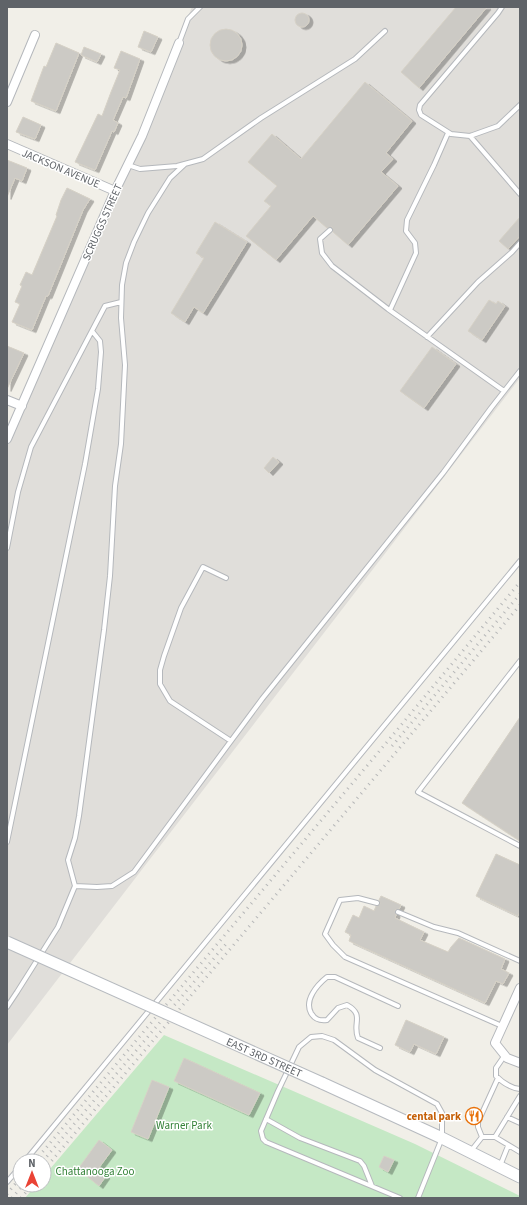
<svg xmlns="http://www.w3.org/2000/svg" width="527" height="1205" viewBox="0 0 527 1205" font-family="'Source Sans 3',sans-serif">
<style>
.industrial{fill:#e0deda}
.green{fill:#c5e8c5}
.building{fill:#cccac5;stroke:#d6d1c6;filter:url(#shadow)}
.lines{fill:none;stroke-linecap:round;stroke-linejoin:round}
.service-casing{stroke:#b5b8bc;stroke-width:6}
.minor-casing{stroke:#b5b8bc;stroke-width:10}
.secondary-casing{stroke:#b6babf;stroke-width:13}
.service{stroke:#fff;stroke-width:4}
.minor{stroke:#fff;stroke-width:8}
.secondary{stroke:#fff;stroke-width:11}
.rail{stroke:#b6b7b8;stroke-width:3;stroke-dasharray:1 5;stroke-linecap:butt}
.secondary-bridge-casing{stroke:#b6babf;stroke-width:13;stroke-linecap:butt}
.secondary-bridge{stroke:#fff;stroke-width:11}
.labels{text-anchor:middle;stroke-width:3;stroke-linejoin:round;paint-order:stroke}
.street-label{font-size:11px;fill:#5f6368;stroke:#fff}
.food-label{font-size:11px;font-weight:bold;fill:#c56008;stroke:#fff;text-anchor:end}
.park-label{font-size:11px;fill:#348238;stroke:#fff}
</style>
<defs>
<filter id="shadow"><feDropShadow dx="4" dy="2.5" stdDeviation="0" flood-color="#0004"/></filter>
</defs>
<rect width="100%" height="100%" fill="#f1efe8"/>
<path class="industrial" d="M192,7h328v371l-513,667v-602z"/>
<path class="green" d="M164,1035l251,109 105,52v2h-495l11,-13h8v-9z"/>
<path class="building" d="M456,7h31l-68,81 -18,-16z
M295 20a7 7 0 1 1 14 0a7 7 0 1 1-14 0Z
M210 45a16 16 0 1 1 32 0a16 16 0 1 1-32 0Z
M144,31l14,6 -7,15 -13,-5z
M56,43l23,10 -23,58 -25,-10 13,-35 2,1z
M84,47l17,7 -4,8 -16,-7z
M121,51l19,8 -14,39 -3,-1 -10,23 5,3 -4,9 -2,-1 -17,39 -20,-8 23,-48 4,2 9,-24 9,-22 -6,-2z
M365,82l47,39 -26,32 7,6 -12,13 17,14 -50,59 -15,-13 -1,-5h-2l-3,1 -14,-12 -37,44 -30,-24 25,-30 -7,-5 13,-15 -29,-24 24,-28 29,25z
M23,117l18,8 -6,14 -19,-7z
M7,160l20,8 -5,13 -7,-3 -8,19z
M67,188l23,11 -7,11 -35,86h-2l-14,34 -20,-8 8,-18 -5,-2 7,-16 -2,-1 6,-13 6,3 25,-59 -1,-1 5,-15z
M520,217v19l-12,13 -9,-8z
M215,222l32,20 -44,71 -9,-6 -9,15 -14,-9 33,-55 -8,-5z
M489,300l7,4 2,-3 7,5 -23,34 -14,-9z
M7,346l17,7 -17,36z
M432,347l24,17 -32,44 -24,-17z
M273,457l6,5 -10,11 -5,-5z
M520,717v124l-58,-38z
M496,854l24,11v46l-2,5 -42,-20z
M381,896l20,9 -2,4 -4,1 1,5 -1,3 29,14 -4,8 28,12 3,-5 8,-9 46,21 -4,10 8,4 -6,11 -7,-3 -11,22 -136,-62 2,-6 -6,-3 8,-17 6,3 5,-12 10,5 2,-5 4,-2 -1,-4z
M406,1020l38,17 -8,17 -22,-10 -4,8 -15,-7z
M184,1058l76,35 -11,22 -75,-34z
M152,1080l17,7 -21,52 -17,-7z
M99,1140l13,10 -14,19 8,7 -7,10 -21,-17z
M384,1156l10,4 -6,12 -9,-5z"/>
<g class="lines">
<g class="service-casing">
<path id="service" d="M502,7l-4,6 -78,92 -1,5 2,5 30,19 19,2 28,-10 22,-21
M179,43l9,-24 12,-12
M470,136l50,58
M128,165l12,4 37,-3 26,-7 58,-41 94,-59 30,-28
M330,230l-10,9 2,14 10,13 56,43 116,82
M390,310l26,-57 -1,-10 -9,-12 1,-11 27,-55 14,-32
M427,337l51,-55 34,-30 8,-9
M7,548l11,-56 13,-45 74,-141 16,-4
M226,578l-23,-11 -22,41 -17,48 -4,14v14l10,17 61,40
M520,661l-102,131 102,54
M7,842l78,-378 13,-75 3,-37 -1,-11 -8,-10
M75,886l-7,-26 7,-22 4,-22 25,-186 6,-54 5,-90 6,-42 4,-79 -4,-47 1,-33 4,-22 8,-21 14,-29 22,-35 15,-14
M377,903l-19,-5 -18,2 -15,34 8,11 12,12 157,69
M398,912l36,15 24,6 62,28
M7,1007l10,-15 41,-65 17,-41 22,1 15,-1 22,-14 128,-173 181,-226 48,-65 29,-37
M380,1048l-22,-10c-6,-15 7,-23 -11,-33l-9,3 -11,12c-7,1 -12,0 -16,-7 -7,-13 6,-28 16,-36h8l63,29
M505,1055l-9,13v8c6,6 15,12 24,13
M507,1117l13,6
M266,1119l34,19 60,23 4,5 8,20
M482,1137l-4,-10v-5l20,-44
M495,1137l25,15
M471,1151l11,-14h13l25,-41
M25,1161l495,-600
M500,1166l8,-20
M7,1182l13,-15
M400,1198l-134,-56 -3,-3 -2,-8 17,-40 21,-44 12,-10 11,-1 12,4 41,30 62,34 5,9v25l-24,60"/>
</g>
<g class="minor-casing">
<path id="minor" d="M7,102l28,-67
M7,144l108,47
M7,400l15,6
M7,439l108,-248 27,-55 37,-93
M520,988l-25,55 12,15 13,5"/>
</g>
<g class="secondary-casing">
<path id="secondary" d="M322,1083l120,55 78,39"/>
</g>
<use href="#service" class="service"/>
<use href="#minor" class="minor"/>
<use href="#secondary" class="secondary"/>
<path class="rail" d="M392,746l128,-152
M35,1161l352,-419 133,-160
M43,1161l183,-217
M44,1170l476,-565
M7,1194l13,-16
M12,1198l11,-13
M21,1198l11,-13"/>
<g class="secondary-bridge-casing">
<g id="secondary-bridge">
<path id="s1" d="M7,942l315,141"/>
</g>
</g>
<use href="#secondary-bridge" class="secondary-bridge"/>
</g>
<defs>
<g id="restaurant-ring" transform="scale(0.9)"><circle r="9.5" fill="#fff" stroke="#e8710a" stroke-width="1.5"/><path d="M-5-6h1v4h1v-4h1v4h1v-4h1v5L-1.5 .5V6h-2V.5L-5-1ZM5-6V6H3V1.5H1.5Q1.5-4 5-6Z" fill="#e8710a"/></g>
</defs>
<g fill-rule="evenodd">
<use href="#restaurant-ring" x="474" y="1116"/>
</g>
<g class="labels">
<g class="street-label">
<text transform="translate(61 168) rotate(23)" y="4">JACKSON AVENUE</text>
<text transform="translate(102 222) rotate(-66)" y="4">SCRUGGS STREET</text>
<text dy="4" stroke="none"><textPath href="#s1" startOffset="282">EAST 3RD STREET</textPath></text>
</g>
<g class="food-label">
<text x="461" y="1120">cental park</text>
</g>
<g class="park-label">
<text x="184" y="1129">Warner Park</text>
<text x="95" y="1175">Chattanooga Zoo</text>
</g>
</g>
<rect width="527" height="1205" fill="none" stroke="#5f6368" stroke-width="16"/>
<g transform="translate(32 1173)"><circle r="19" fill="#ffffff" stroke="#bfc1c3"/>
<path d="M0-3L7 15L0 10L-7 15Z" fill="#ea4335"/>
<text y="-6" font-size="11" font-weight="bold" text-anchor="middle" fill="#5f6368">N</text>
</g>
</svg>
